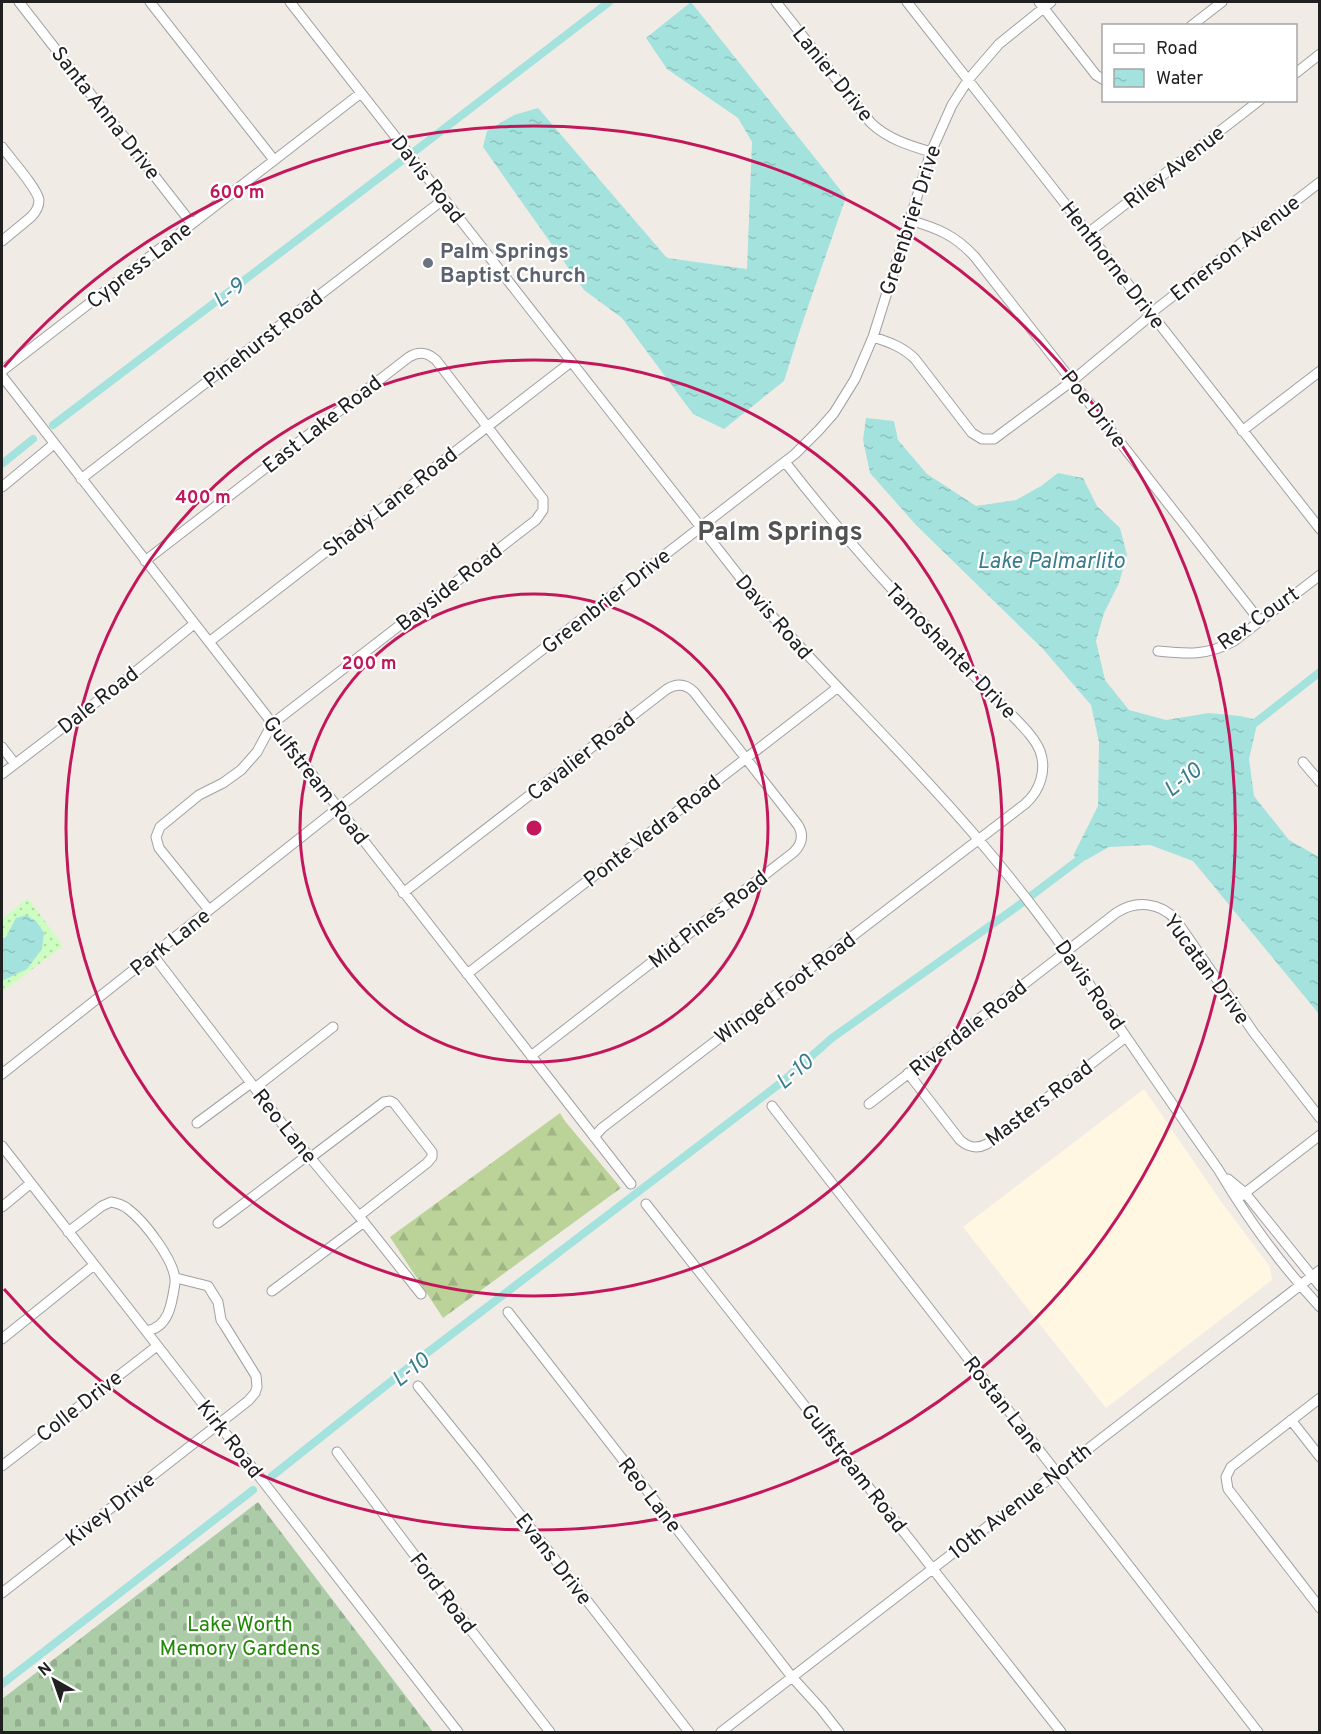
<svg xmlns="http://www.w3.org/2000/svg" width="1321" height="1734" viewBox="0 0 1321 1734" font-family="Overpass,sans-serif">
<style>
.education{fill:#fff7e2}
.forest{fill:url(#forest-firs)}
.cemetery{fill:url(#cemetery-stones)}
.park{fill:url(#park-dots)}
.water{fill:url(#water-ripples)}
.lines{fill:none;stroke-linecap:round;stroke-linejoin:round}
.canal{stroke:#a4e2de;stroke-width:8}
.minor-casing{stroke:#a1a1a1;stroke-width:11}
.minor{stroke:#fff;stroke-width:9}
.ring{fill:none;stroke:#c2185b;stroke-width:3}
.worship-dot{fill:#6b7280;stroke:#fff;stroke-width:2}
.labels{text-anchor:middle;stroke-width:4.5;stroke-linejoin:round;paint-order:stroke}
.street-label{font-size:21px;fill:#202020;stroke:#fff}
.worship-label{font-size:21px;font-weight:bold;fill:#5b616d;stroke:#fff;text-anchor:start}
.park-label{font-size:21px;fill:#1f8904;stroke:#fff}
.water-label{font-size:22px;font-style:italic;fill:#387c8e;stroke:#fff}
.district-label{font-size:27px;font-weight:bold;fill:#535353;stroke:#fff}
.centre{fill:#c2185b;stroke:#fff;stroke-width:3}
.ring-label{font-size:18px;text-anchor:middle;font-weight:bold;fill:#c2185b;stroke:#fff;stroke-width:4.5;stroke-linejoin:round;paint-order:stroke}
</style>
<defs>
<pattern id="forest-firs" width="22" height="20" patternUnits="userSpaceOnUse" patternTransform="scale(1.5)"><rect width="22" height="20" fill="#bbd398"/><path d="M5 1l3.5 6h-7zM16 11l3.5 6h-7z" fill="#a0b583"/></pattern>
<pattern id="cemetery-stones" width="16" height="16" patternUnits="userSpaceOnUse" patternTransform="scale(1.5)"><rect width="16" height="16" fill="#abcca6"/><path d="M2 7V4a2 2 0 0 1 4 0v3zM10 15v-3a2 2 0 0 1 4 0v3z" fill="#93af8f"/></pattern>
<pattern id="park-dots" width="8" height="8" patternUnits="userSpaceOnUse" patternTransform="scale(1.5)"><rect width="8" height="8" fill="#cefdc1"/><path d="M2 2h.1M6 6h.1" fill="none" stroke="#b1d9a6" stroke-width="1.8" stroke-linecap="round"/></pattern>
<pattern id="water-ripples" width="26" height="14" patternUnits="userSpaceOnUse" patternTransform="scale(1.5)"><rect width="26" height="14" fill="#a4e2de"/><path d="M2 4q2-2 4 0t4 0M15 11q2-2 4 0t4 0" fill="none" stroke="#8dc2be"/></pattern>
</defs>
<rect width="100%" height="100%" fill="#f1ebe6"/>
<path class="education" d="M1144,1089l76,111 50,67 2,13 -166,128 -143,-181z"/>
<path class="forest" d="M560,1113l4,7 57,68 -178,130 -53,-81z"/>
<path class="cemetery" d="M258,1502l175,230h-431v-33z"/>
<path class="park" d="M28,898l35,48 -61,46v-73z"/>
<path class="water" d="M691,2l155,195 -46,133 -16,51 -60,48 -31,-15 -71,-96 -38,-28 -101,-143 4,-16 27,-16 24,-7 129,150 80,11 5,-127 -14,-24 -71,-49 -21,-31z
M866,418l28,3 4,19 29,34 49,32 40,-6 25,-14 17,-13 25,5 14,28 23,22 7,27 -8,28 -15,30 -8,28 9,39 24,30 37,10 43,-7 31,3 18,4 -9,39 5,37 35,44 30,17v157l-126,-153 -43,-16 -41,2 -23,13 -13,-4 25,-50 1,-64 -8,-37 -48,-56 -127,-124 -46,-52 -7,-33z
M26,915l10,6 8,12 -2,16 -15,20 -25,12v-41l4,-3 10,-19z"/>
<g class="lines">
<path class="canal" d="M415,151l194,-149
M53,425l351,-266
M2,464l31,-25
M1251,726l69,-54
M272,1476l151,-120 359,-274 50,-44 183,-130 74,-56
M2,1684l251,-194"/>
<g class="minor-casing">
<path id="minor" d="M19,2l173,222
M150,2l124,158
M290,2l467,597c71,82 151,157 221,240 89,104 161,220 240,330 29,49 63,96 102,138
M776,2l95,121c17,16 37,22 60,29
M907,2l413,527
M1039,2l57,73 8,5
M1191,26l31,-24
M1296,73l24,-19
M2,147c8,11 35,41 37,53 0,7 -3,12 -8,17l-29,24
M909,220c28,8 46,15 66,37l285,364
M1088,233l172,-133
M873,337c16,5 30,10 42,22l57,74 10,6h12l78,-58 72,-60 7,-8 169,-131
M2,371l359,-278
M2,376l629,808
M1242,431l78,-60
M81,479l363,-280
M2,487l52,-43
M145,561l264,-204c10,-6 18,-5 27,3l107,139v11l-7,10 -264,204 -15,28 -16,18 -18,13 -24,12 -39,32 -4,10 3,11 50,62
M209,642l362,-280
M1158,651c29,3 49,5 76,-10l86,-66
M2,747l13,17
M1303,762l17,20
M2,774l127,-97 65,-53
M403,893l264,-204c10,-6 19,-5 27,3l104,133c6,10 4,19 -4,27l-263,204
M153,955l134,175 72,86 62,78
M467,974l370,-286
M908,1073l52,67c9,8 17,9 27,4l139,-107
M2,1074l336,-266 457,-354 24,-24 15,-17 21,-34 18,-42 58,-185 21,-47 16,-25 31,-36 52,-42
M255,1088l78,-61
M869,1104l247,-191c20,-13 44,-11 60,7l78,113 66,85
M772,1106l486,626
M197,1123l54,-40
M594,1137l8,-9 423,-324c15,-13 22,-34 15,-53 -6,-15 -21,-28 -32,-40 -25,-27 -51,-52 -76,-79 -52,-54 -101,-111 -147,-170
M2,1146l456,586
M310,1158l74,-56 6,-1 4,2 38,49v5l-5,6 -68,53
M1228,1179l17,14 75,93
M1241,1196l79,-61
M646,1204l415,528
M2,1207l29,-24
M218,1223l90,-68
M68,1232l34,-26 9,-4c6,1 12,3 17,7 16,12 49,54 47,74 -3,20 -6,45 -29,48
M272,1291l92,-69
M508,1312l284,365 29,32 18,23
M2,1339l92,-74
M418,1386l62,77 209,269
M1320,1398l-89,69 -5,10 2,12 92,119
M1291,1420l29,37
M337,1452l133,177 80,103
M2,1466l155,-120
M2,1593l246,-192 7,-8 2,-6 -1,-11 -31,-50 -4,-6 -3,-18 -10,-16 -32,-8
M721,1732l599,-462"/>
</g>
<use href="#minor" class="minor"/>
</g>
<g class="ring">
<circle cx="534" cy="828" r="234"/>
<circle cx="534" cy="828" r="468"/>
<path d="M4 367A702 702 0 1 1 4 1289"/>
</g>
<circle class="worship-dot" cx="428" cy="263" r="6"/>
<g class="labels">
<g class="street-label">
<text transform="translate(833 74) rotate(51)" y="7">Lanier Drive</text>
<text transform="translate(106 113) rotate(52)" y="7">Santa Anna Drive</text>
<text transform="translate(1174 167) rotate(-38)" y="7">Riley Avenue</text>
<text transform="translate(428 179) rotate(52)" y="7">Davis Road</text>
<text transform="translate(910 220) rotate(-72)" y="7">Greenbrier Drive</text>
<text transform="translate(1235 248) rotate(-38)" y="7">Emerson Avenue</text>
<text transform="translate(139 265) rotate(-38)" y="7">Cypress Lane</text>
<text transform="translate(1113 265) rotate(52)" y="7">Henthorne Drive</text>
<text transform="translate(263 339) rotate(-38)" y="7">Pinehurst Road</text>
<text transform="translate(1094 409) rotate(52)" y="7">Poe Drive</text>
<text transform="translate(322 424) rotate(-38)" y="7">East Lake Road</text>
<text transform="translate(390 502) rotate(-38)" y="7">Shady Lane Road</text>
<text transform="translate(449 587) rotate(-38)" y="7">Bayside Road</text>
<text transform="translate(606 601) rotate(-38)" y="7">Greenbrier Drive</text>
<text transform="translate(774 617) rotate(49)" y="7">Davis Road</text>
<text transform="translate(1258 618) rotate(-35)" y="7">Rex Court</text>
<text transform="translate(951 651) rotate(46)" y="7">Tamoshanter Drive</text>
<text transform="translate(98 700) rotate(-38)" y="7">Dale Road</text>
<text transform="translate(581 756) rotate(-38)" y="7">Cavalier Road</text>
<text transform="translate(316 780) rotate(52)" y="7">Gulfstream Road</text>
<text transform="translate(652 831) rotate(-38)" y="7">Ponte Vedra Road</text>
<text transform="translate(708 919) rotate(-38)" y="7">Mid Pines Road</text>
<text transform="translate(170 942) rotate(-38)" y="7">Park Lane</text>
<text transform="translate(1207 969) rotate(54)" y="7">Yucatan Drive</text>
<text transform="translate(1090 985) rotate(55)" y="7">Davis Road</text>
<text transform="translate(785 988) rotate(-37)" y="7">Winged Foot Road</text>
<text transform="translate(968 1028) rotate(-38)" y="7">Riverdale Road</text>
<text transform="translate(1039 1103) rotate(-37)" y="7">Masters Road</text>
<text transform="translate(285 1126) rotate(51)" y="7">Reo Lane</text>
<text transform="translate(1004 1405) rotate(52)" y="7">Rostan Lane</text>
<text transform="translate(79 1406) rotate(-38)" y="7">Colle Drive</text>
<text transform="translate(230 1439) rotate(52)" y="7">Kirk Road</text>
<text transform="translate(854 1468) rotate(52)" y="7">Gulfstream Road</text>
<text transform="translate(650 1495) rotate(52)" y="7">Reo Lane</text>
<text transform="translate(1020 1501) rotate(-38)" y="7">10th Avenue North</text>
<text transform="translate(110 1509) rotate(-38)" y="7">Kivey Drive</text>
<text transform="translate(554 1559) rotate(52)" y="7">Evans Drive</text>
<text transform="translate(443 1593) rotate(53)" y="7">Ford Road</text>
</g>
<g class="worship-label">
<text x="440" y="258">Palm Springs<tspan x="440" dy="24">Baptist Church</tspan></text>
</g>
<g class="park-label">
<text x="240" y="1631">Lake Worth<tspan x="240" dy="24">Memory Gardens</tspan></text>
</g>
<g class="water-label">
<text transform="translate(228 292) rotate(-37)" y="8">L-9</text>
<text x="1051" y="568">Lake Palmarlito</text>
<text transform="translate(1182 779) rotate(-38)" y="8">L-10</text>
<text transform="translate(794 1071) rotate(-40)" y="8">L-10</text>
<text transform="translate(410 1369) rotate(-38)" y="8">L-10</text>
</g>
<g class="district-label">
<text x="780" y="540">Palm Springs</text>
</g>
</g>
<circle cx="534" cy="828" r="9" class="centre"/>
<g class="ring-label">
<text x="237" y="198">600 m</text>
<text x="203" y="503">400 m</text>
<text x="369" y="669">200 m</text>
</g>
<rect width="1321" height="1734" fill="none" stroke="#202020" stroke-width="6"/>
<rect x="1102" y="24" width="195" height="78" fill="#ffffff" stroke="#a6a6a6" stroke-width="1.5"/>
<rect x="1114" y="44" width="30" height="9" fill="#ffffff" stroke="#a6a6a6" stroke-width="1.5"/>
<text x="1156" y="54" font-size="18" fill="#202020">Road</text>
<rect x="1114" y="69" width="30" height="18" fill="url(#water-ripples)" stroke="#a6a6a6" stroke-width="1.5"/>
<text x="1156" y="84" font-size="18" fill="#202020">Water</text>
<g transform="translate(54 1680) rotate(320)" stroke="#ffffff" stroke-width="4.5" paint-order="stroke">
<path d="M0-4.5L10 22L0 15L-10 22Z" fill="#202020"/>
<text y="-9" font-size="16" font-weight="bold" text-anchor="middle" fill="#202020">N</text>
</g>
</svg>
